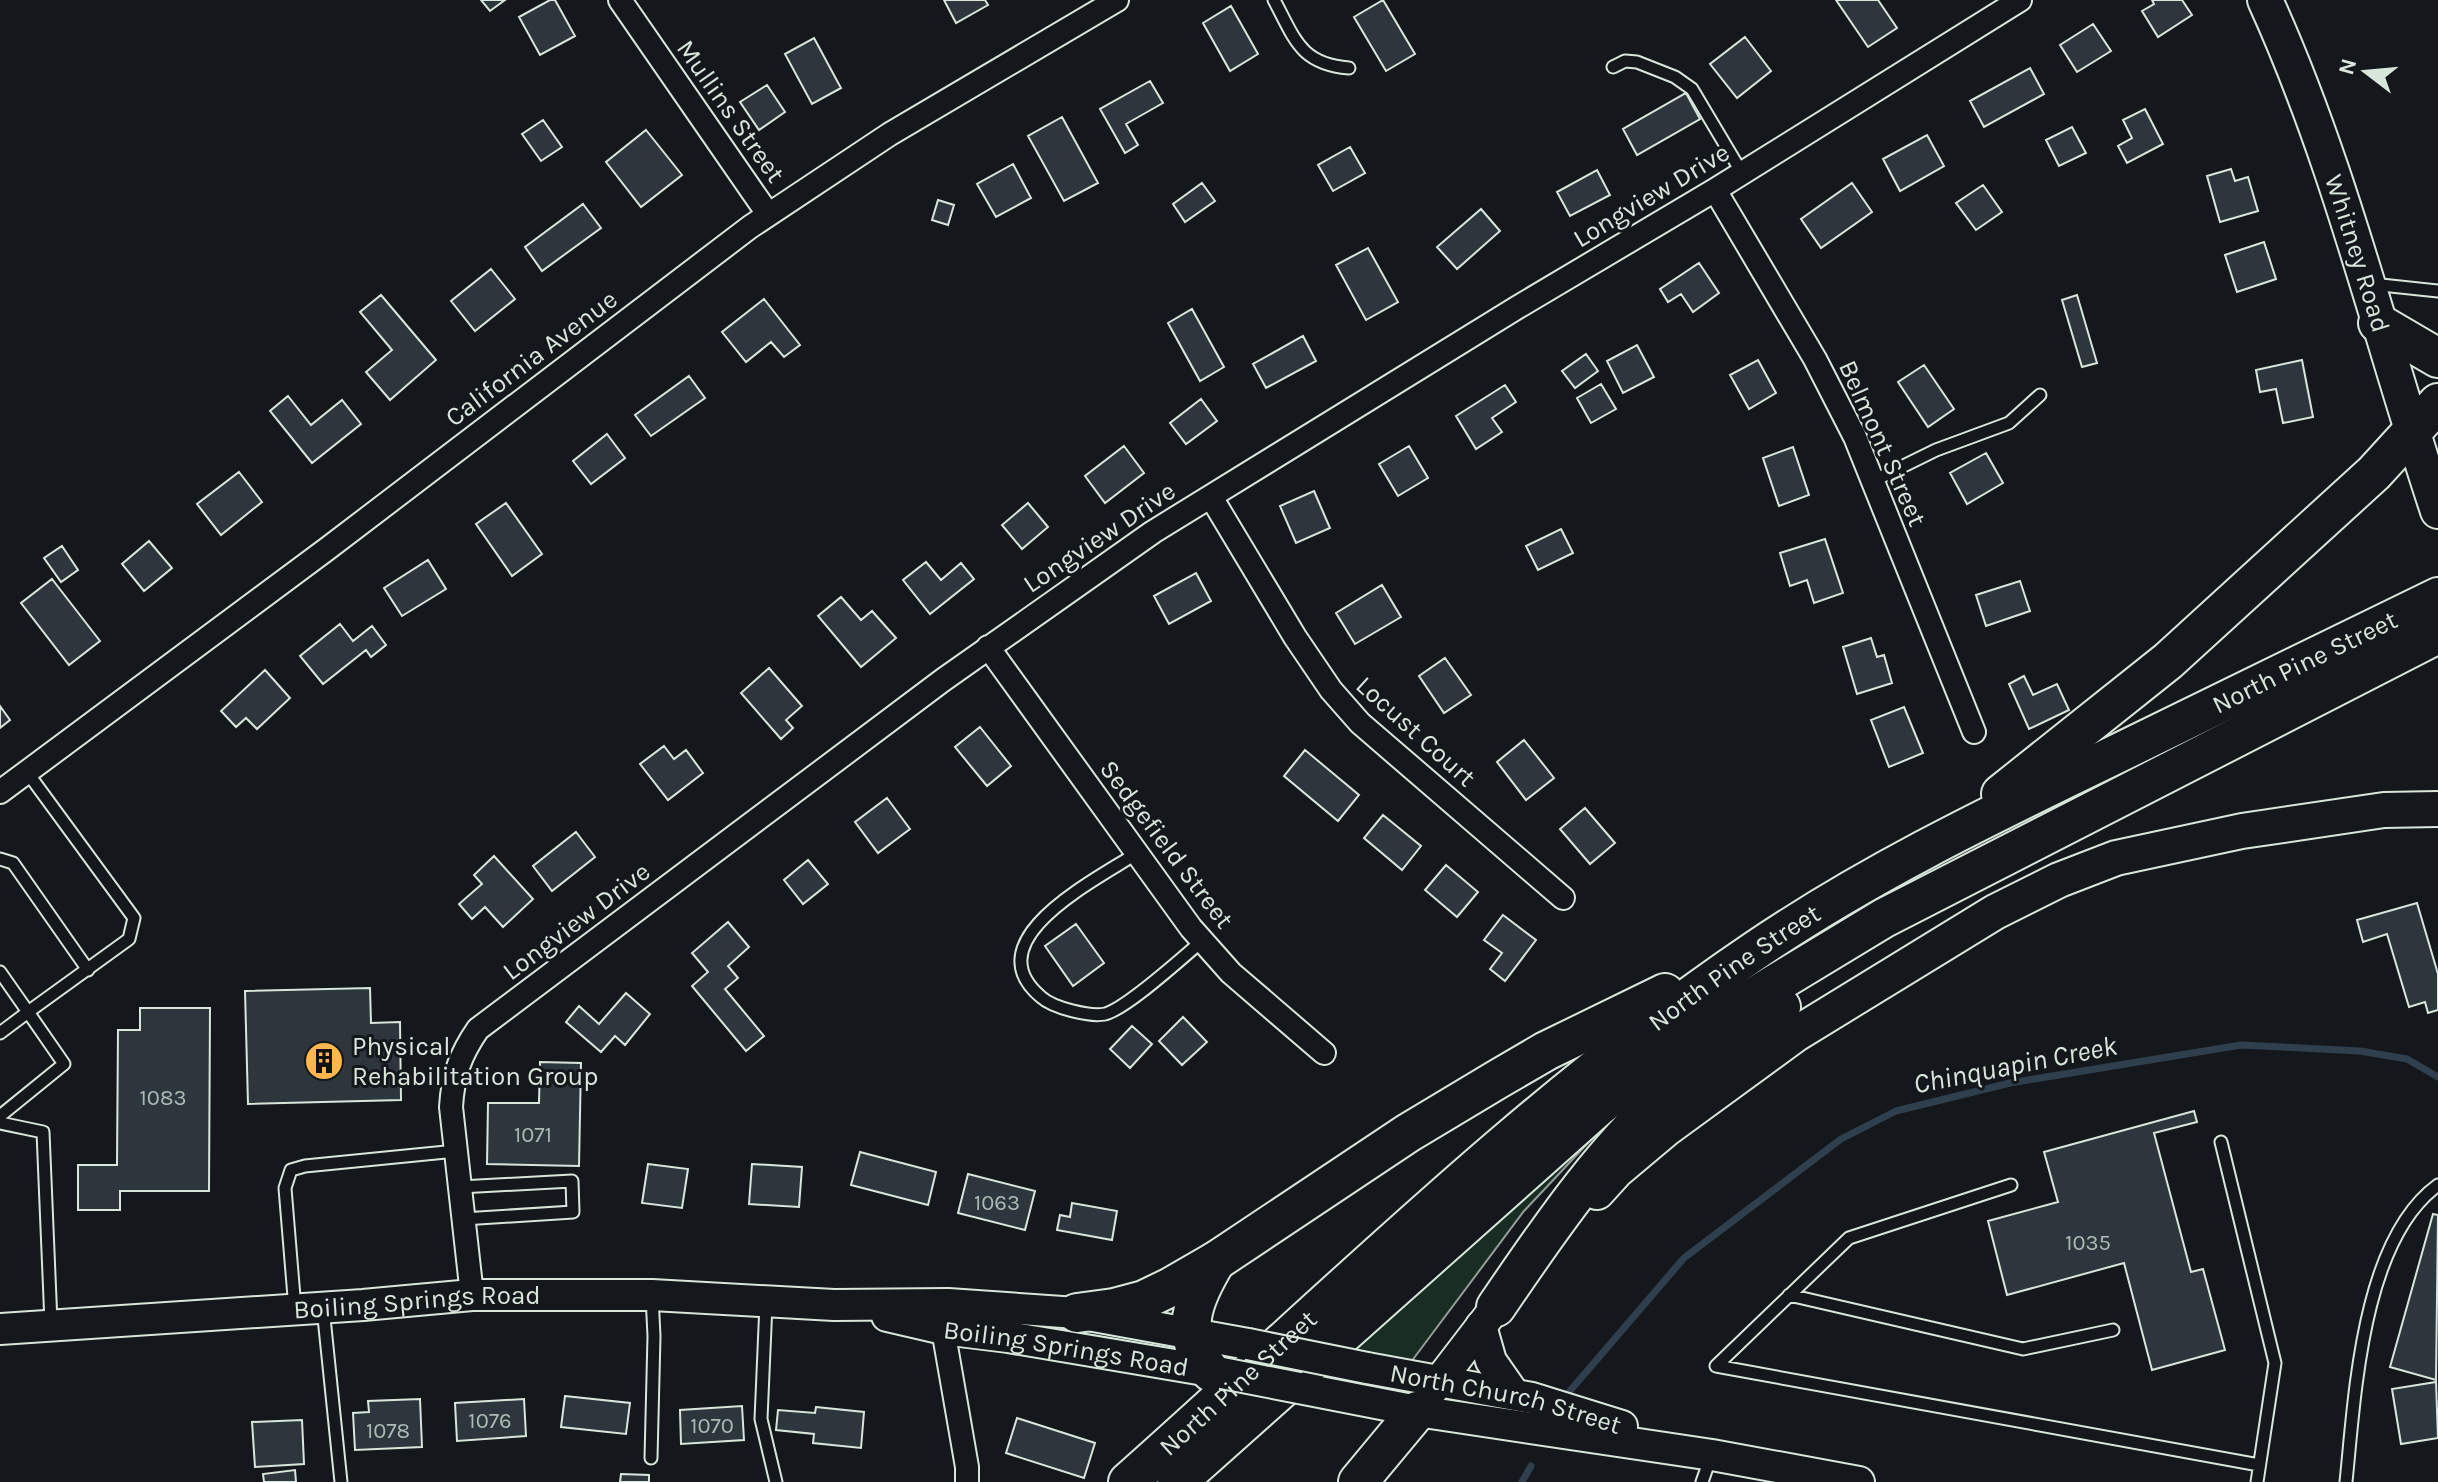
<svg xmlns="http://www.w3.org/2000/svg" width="2438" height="1482" viewBox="0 0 2438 1482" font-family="Karla,sans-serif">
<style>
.green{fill:#1a2d24;stroke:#939e99;stroke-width:2}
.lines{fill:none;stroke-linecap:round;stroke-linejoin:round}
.stream{stroke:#2f3f4d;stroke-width:7}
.building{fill:#2c363c;stroke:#d8e6dc;stroke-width:2}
.lane-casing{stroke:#d8e6dc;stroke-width:15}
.street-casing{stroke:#d8e6dc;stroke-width:26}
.secondary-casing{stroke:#d8e6dc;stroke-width:34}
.primary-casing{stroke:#d8e6dc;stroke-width:38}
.highway-casing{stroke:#d8e6dc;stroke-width:42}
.lane{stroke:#14181c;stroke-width:11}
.street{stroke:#14181c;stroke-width:22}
.secondary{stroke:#14181c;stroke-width:30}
.primary{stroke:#14181c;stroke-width:34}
.highway{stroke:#14181c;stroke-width:38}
.secondary-bridge-casing{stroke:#d8e6dc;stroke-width:34;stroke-linecap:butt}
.secondary-bridge{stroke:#14181c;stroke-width:30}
.labels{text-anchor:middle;stroke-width:6;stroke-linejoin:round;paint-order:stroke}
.number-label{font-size:22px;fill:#adbab4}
.street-label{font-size:26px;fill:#d8e6dc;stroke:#14181c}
.poi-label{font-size:26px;fill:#d8e6dc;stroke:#14181c;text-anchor:start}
.water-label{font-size:28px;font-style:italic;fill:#d8e6dc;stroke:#14181c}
</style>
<rect width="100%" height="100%" fill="#14181c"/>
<path class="green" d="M1652,1075l-128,136 -113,151 -79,-14z"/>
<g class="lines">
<path class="stream" d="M1563,1399l121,-141 157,-119 55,-28 114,-28 231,-38 119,6 47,8 31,18
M1522,1482l9,-16"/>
</g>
<path class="building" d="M481,0h24l-15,11z
M550,0h5l20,36 -35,19 -21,-38z
M944,0h41l3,5 -32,18z
M1383,0l32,54 -29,17 -32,-54z
M1836,0h42l19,28 -29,19z
M2152,0h30l10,15 -34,22 -16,-26 12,-7z
M1231,6l27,48 -28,17 -27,-48z
M2093,24l18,27 -34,21 -17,-27z
M1745,37l26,34 -34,27 -27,-34z
M814,38l27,50 -29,16 -27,-50z
M2030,68l14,26 -60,33 -14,-26z
M1150,81l13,22 -37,21 12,21 -13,8 -25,-44z
M767,85l18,27 -26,18 -19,-28z
M1686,93l14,26 -63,36 -14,-26z
M2145,109l18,35 -36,19 -9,-17 14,-8 -9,-18z
M1062,117l36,66 -34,18 -36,-65z
M543,120l19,27 -21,14 -19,-27z
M2072,127l14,26 -27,13 -13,-26z
M646,130l36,45 -41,32 -35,-45z
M1927,135l17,31 -44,25 -17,-32z
M1350,147l15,26 -32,18 -15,-26z
M1013,164l18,34 -35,19 -19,-33z
M2231,169l4,12 13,-4 10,34 -38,11 -13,-46z
M1597,170l13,25 -40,21 -13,-24z
M1202,183l13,18 -30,21 -12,-18z
M1852,183l20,29 -51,36 -20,-29z
M1983,185l19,27 -26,18 -20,-27z
M938,200l16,5 -6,20 -16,-5z
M583,204l18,24 -59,43 -17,-24z
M1481,209l19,22 -43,38 -20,-22z
M2264,242l12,37 -39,13 -12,-37z
M1368,248l30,54 -32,18 -30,-55z
M1699,263l20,30 -26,19 -12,-18 -13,8 -8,-13z
M491,269l24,30 -40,32 -24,-30z
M381,295l55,65 -46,40 -24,-28 26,-22 -32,-38z
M2077,295l20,68 -15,4 -20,-67z
M764,299l36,46 -16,12 -13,-15 -25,20 -24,-30z
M1192,309l32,58 -24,14 -32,-58z
M1303,336l13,25 -50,27 -13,-24z
M1637,345l17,32 -31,16 -16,-32z
M1586,354l12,17 -23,17 -13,-17z
M1758,360l18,33 -27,16 -19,-34z
M2302,360l11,57 -30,6 -7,-34 -16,3 -4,-22z
M1924,365l30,44 -26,18 -30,-45z
M689,376l16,22 -54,38 -16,-21z
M1601,384l15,25 -25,14 -14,-25z
M1505,385l11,17 -24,16 10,14 -26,17 -20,-33z
M288,396l23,29 31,-25 19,24 -49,39 -42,-52z
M1201,399l16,22 -31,23 -16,-21z
M607,434l18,24 -34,26 -18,-23z
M1124,446l20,27 -39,30 -20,-27z
M1409,446l19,32 -30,18 -19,-32z
M1793,447l16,48 -30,11 -16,-48z
M1986,453l17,30 -36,21 -17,-31z
M239,472l23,30 -41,33 -24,-31z
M1314,491l16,37 -34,15 -16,-37z
M506,503l36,51 -30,22 -36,-52z
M1028,503l20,24 -26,22 -20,-24z
M1561,529l12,24 -35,17 -12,-24z
M1825,539l18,54 -29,10 -7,-23 -17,6 -10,-33z
M149,541l23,27 -28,23 -22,-27z
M62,546l16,24 -17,12 -17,-24z
M428,560l18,29 -44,27 -18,-28z
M926,562l15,18 20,-17 13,16 -44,35 -27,-34z
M1196,573l15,28 -42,23 -15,-28z
M52,579l48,62 -31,24 -48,-62z
M2020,581l10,30 -44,15 -10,-31z
M1382,585l19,32 -46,27 -19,-31z
M841,597l20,23 11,-9 24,27 -35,29 -43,-51z
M340,624l13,17 19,-15 14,19 -15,12 -5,-7 -43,34 -23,-28z
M1871,638l6,19 7,-2 8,28 -35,11 -14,-47z
M1445,658l26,37 -27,18 -25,-37z
M769,668l33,38 -16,14 7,8 -12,11 -40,-46z
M265,670l25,28 -33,31 -11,-11 -10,9 -15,-16z
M2024,676l9,19 24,-11 12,26 -40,19 -20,-45z
M0,706l10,14 -10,8z
M1904,707l19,46 -34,14 -18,-47z
M980,727l31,39 -24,20 -32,-39z
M1524,740l30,38 -28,22 -29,-38z
M664,746l10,13 12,-9 17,23 -35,27 -28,-36z
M1305,750l54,45 -21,26 -54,-45z
M887,798l23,31 -32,24 -23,-31z
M1585,808l30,35 -25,21 -30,-35z
M1383,815l38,31 -19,24 -38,-32z
M576,832l19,25 -43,34 -19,-25z
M494,856l39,43 -30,28 -18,-20 -13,12 -13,-15 23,-20 -8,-9z
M808,860l20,24 -25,20 -19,-24z
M1446,865l32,27 -21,25 -32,-27z
M2417,903l21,71v36l-10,3 -3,-11 -16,5 -22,-73 -24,8 -6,-22z
M1503,915l33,25 -31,41 -15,-12 12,-16 -18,-13z
M728,922l21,25 -21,19 10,12 -13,11 39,47 -18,15 -54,-65 16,-14 -16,-19z
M1076,924l28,39 -31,23 -28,-40z
M370,988l1,35 29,-1 1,78 -153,4 -3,-113z
M626,993l24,21 -25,31 -10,-9 -14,16 -35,-30 13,-16 20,18z
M140,1008h70l-1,183h-89v19h-42v-45h39l1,-135h22z
M1183,1017l24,25 -25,23 -23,-24z
M1132,1026l20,18 -22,24 -20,-19z
M540,1062l41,1 -2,103 -92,-2 1,-61h51z
M2194,1111l3,11 -43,11 37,139 12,-3 22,81 -73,20 -28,-107 -117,32 -19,-74 70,-19 -14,-50z
M860,1152l76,20 -8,33 -77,-20z
M648,1164l40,5 -6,39 -40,-5z
M752,1164l50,3 -3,40 -50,-3z
M968,1174l67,17 -10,39 -67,-17z
M1072,1203l45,8 -5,29 -55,-10 3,-15 10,2z
M2433,1214l5,1 -2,165 -46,-13z
M2436,1382l2,56 -37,6 -9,-55z
M565,1396l65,7 -4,31 -65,-7z
M420,1399l2,48 -67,3 -2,-37 16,-1 -1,-11z
M524,1399l2,37 -69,5 -2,-38z
M742,1406l2,34 -63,4 -1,-34z
M816,1407l48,5 -3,36 -48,-5 1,-9 -38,-4 2,-20 37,3z
M1017,1418l78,25 -11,35 -78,-25z
M302,1420l2,44 -49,3 -3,-45z
M295,1470l1,12h-32l-1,-8z
M621,1474l28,1v7h-29z"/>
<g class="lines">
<g class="lane-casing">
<path id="lane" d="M1274,0c21,39 26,64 75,68
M1613,67l12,-6 12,1 38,15 17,12 50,84
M2372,284l66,7
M1873,481l63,-31 73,-27 31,-28
M1137,853c-41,27 -164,87 -96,144 12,11 49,20 64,17 21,-5 77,-56 97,-73
M0,859l13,4 75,107
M0,972l28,40 -28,21
M0,1116l64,-52 -36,-52 101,-73 5,-21 -107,-146
M0,1123l43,9 8,191
M2221,1142l54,221 -18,119
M460,1187l112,-6 1,31 -110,7
M1789,1295l234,54 90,-19
M766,1304l-5,115 15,63
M323,1308l18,174
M295,1309l-10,-121 6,-18 14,-4 151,-15
M1716,1366l543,99
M1716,1366l133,-128 162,-53
M651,1458l3,-122 -2,-40
M1702,1482l9,-26
M2346,1482c9,-88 16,-242 92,-297"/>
</g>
<g class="street-casing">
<path id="street" d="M620,0l148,214
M1715,190l100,169 40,78 119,295
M1211,497l84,140 36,53 29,33 203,175
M988,647l203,281 40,45 93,80
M0,792l327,-243 423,-322 140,-93 227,-134
M472,1295l-21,-188c2,-32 9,-52 27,-78l465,-349 210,-148 365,-225 197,-117 305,-190
M945,1317l-2,12 24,138v15"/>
</g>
<g class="secondary-casing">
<g id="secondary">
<path id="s1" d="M887,1316l56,13 65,8 214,36"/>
<path d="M1481,1326l10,35 23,33"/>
<path id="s2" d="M0,1329l363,-24 109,-10h180l182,10 114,-1 129,9 171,31"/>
<path id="s3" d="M1367,1368l165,30 90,28"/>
<path d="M1299,1388l118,23 295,44 147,27"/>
<path d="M1430,1393l66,-86"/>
</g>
</g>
<g class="primary-casing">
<g id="primary">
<path id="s4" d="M2265,0c75,164 116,341 173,511"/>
<path d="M1597,1192l19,-21 50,-42 130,-95 199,-122 64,-32 57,-22 126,-27 142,-21 54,-1"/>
</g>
</g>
<g class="highway-casing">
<g id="highway">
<path d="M2378,323l60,35"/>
<path d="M2001,794l167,-133 206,-188 64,-70"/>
<path d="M1496,1307c55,-81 111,-163 186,-227 31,-27 66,-49 99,-73"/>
<path d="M1077,1313l37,-5 30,-8 27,-13 45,-26 192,-128 90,-54 48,-28 119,-58"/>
<path d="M1211,1372c-34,-37 -18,-73 5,-111"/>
<path id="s5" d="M1128,1482c205,-182 400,-378 628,-532 109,-74 226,-131 344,-188 112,-55 225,-110 338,-165"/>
<path d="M1177,1482l422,-376 102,-77 183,-111 554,-284"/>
<path d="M1358,1482l59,-71"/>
</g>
</g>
<use href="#lane" class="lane"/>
<use href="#street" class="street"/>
<use href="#secondary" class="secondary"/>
<use href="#primary" class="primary"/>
<use href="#highway" class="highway"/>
<g class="secondary-bridge-casing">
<path id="secondary-bridge" d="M1248,1344l119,24
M1222,1373l77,15"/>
</g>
<use href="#secondary-bridge" class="secondary-bridge"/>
</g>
<defs>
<g id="building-disc" transform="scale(2)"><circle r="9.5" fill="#ffb74d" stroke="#14181c"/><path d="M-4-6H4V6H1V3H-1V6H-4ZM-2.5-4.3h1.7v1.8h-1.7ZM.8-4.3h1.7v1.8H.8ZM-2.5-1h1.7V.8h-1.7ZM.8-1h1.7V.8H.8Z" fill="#111"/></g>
</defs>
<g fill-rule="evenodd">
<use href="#building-disc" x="324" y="1061"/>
</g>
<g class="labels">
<g class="number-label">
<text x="163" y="1105">1083</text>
<text x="533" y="1142">1071</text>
<text x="997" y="1210">1063</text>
<text x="2088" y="1250">1035</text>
<text x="490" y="1428">1076</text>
<text x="712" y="1433">1070</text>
<text x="388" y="1438">1078</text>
</g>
<g class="street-label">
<text transform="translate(731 111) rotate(55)" y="9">Mullins Street</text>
<text transform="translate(1651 195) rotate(-31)" y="9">Longview Drive</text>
<text dy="9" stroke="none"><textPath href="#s4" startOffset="270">Whitney Road</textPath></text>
<text transform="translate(531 358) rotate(-37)" y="9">California Avenue</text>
<text transform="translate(1883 443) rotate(66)" y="9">Belmont Street</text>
<text transform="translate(1099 537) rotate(-34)" y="9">Longview Drive</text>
<text dy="9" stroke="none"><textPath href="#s5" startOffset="1444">North Pine Street</textPath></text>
<text transform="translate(1416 731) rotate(42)" y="9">Locust Court</text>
<text transform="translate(1167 844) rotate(53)" y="9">Sedgefield Street</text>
<text transform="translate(576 921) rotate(-37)" y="9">Longview Drive</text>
<text dy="9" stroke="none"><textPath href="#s5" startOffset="796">North Pine Street</textPath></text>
<text dy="9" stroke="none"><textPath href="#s2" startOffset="418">Boiling Springs Road</textPath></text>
<text dy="9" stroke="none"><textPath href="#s1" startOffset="182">Boiling Springs Road</textPath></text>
<text dy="9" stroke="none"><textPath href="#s5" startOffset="148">North Pine Street</textPath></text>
<text dy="9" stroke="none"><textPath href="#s3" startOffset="142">North Church Street</textPath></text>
</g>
<g class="poi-label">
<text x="352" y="1055">Physical<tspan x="352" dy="30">Rehabilitation Group</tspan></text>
</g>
<g class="water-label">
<text transform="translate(2015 1064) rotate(-11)" y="10">Chinquapin Creek</text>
</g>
</g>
<g transform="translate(2366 72) rotate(286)" stroke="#14181c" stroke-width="6" paint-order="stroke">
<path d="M0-6L14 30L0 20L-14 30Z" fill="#d8e6dc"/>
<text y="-12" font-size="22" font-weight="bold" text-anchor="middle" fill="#d8e6dc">N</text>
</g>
</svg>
